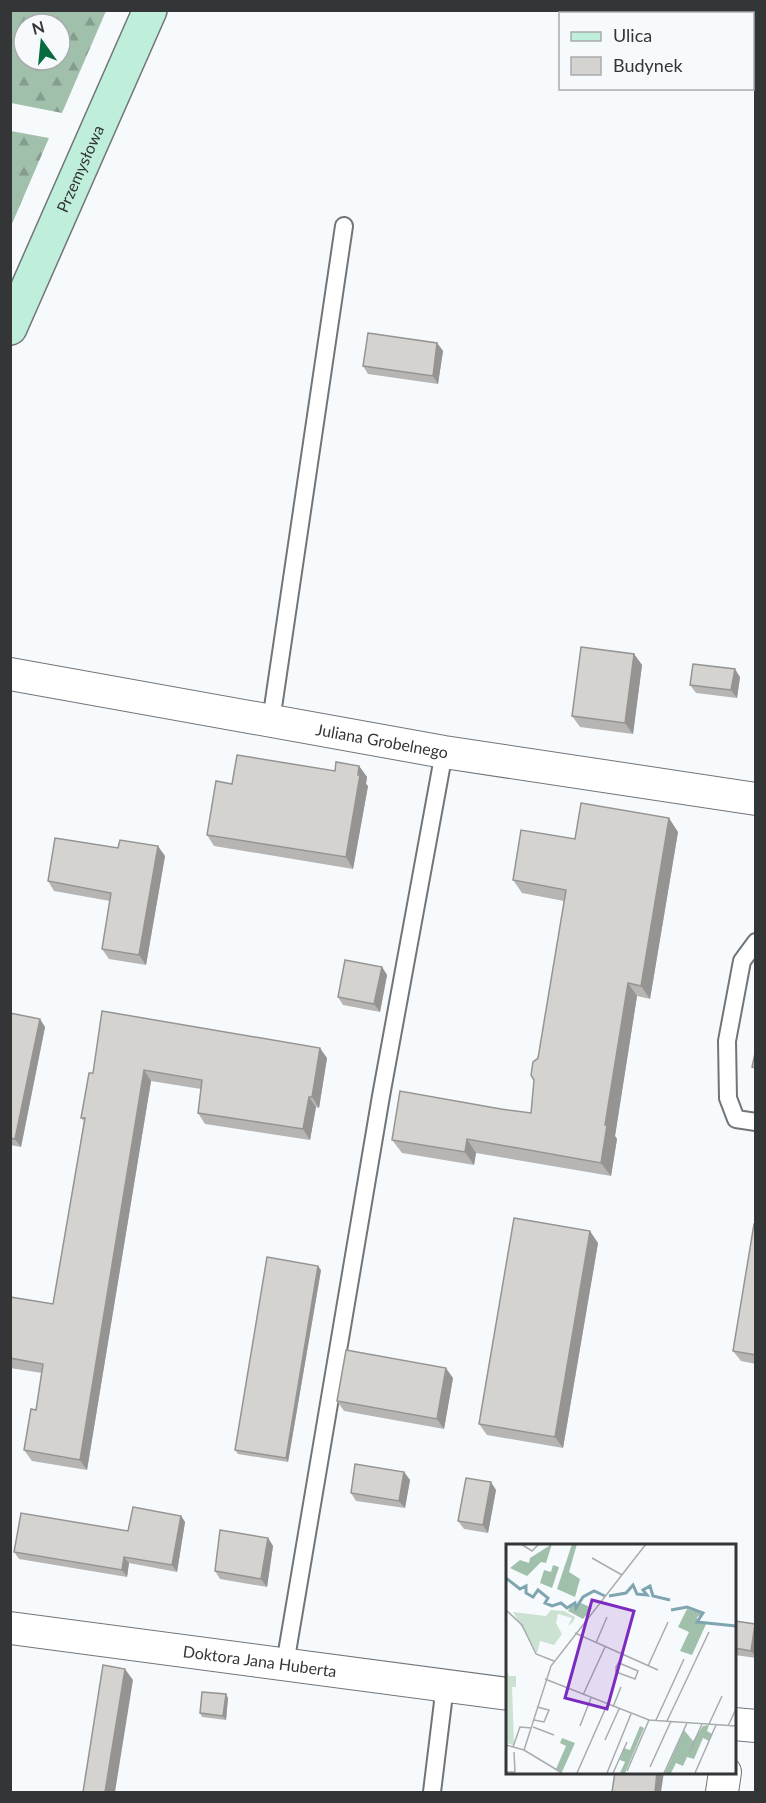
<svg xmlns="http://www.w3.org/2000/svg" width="766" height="1803" viewBox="0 0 766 1803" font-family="Lato,sans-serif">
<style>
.forest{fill:url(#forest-firs);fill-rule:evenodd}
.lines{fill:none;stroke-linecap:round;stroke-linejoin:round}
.lane-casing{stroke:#727578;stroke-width:20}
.street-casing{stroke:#727578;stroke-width:34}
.secondary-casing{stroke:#727578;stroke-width:36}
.lane{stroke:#fff;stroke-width:16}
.street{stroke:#fff;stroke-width:32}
.secondary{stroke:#bfeeda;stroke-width:33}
.wall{fill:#b7b5b3}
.shaded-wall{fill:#959492}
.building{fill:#d5d3d0;stroke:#959492;stroke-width:1.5}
.labels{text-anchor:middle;stroke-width:5;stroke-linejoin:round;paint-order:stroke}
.street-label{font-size:16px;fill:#343536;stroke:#f7fafd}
.inset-river{fill:none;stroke:#7fa5b0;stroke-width:3}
.inset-road{fill:none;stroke:#a9abad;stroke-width:1.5}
.view{fill:#7b2cbf;fill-opacity:0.15;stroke:#7b2cbf;stroke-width:3}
.inset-edge{fill:none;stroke:#343536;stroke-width:3}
</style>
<defs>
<pattern id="forest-firs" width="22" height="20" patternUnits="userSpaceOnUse" patternTransform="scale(1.5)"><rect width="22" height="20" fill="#a1c0ab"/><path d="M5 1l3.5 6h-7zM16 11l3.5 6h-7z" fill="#849d8c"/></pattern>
</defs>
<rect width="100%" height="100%" fill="#f7fafd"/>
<path class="forest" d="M10,11h96l-44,102 -51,-10zM24,24h36v36h-36z
M11,131l38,7 -38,88 -1,-95z"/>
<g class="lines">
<g class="lane-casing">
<path id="lane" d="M271,721l73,-495
M756,942l-14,19 -15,80 1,57 8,21 20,3
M285,1664l96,-568 63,-344
M432,1792l11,-90 -3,-17"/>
</g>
<g class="street-casing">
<g id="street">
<path id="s1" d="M10,674l434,78 312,47"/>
<path id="s2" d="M10,1628l498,66"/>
<path d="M734,1724l22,2"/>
<path d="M722,1792l3,-20"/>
</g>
</g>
<g class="secondary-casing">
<g id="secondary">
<path id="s3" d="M10,328l140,-318"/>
</g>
</g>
<use href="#lane" class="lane"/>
<use href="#street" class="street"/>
<use href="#secondary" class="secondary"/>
</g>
<path class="wall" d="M437,343l6,8 -5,33 -70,-10 -5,-8z
M634,654l8,11 -9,69 -53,-7 -8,-11z
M740,677l-3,21 -41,-5 -6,-8z
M359,766l8,11 -1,7 2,2 -15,83 -139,-23 -7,-11 25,-51 103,-13z
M678,832l-28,167 -13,-3 -22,140 2,3 -6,37 -135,-23 -2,12 -72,-12 -10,-13 139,-27 7,-55 26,-157 -42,-8 -9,-13 62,-41z
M118,848l47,8 -19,109 -37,-6 -7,-10 8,-48 -56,-10 -6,-10z
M382,967l5,8 -7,37 -37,-7 -5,-8z
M10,1013l35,14 -24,120 -11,-2z
M327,1058l-8,50 -3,-1 -6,33 -105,-16 -7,-11 3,-24 -50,-8 -64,389 -55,-9 -8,-11 12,-40 6,-37 -32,-5v-71l43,7 31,-183 -3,-3 12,-45z
M756,1224v140l-15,-3 -8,-10z
M598,1243l-35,205 -76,-13 -8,-11z
M321,1270l-33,192 -50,-8 -3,-4z
M453,1378l-9,51 -100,-18 -7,-10z
M404,1472l6,8 -5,28 -49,-7 -5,-8z
M496,1490l-8,43 -24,-4 -6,-8z
M181,1516l4,6 -8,50 -48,-9 -2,14 -108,-18 -5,-7 114,-21z
M268,1538l5,8 -6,41 -47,-8 -5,-8z
M735,1621l20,3 1,34 -21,-3z
M228,1698l-2,22 -24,-3 -2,-4z"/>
<path class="shaded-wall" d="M437,343l6,8 -5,33 -5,-8z
M634,654l8,11 -9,69 -8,-11z
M735,669l5,8 -3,21 -6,-8z
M359,766l8,11 -1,7 2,2 -15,83 -7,-12z
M669,818l9,14 -28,167 -9,-13z
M158,846l7,10 -19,109 -7,-10z
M382,967l5,8 -7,37 -6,-8z
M628,983l9,13 -22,140 2,3 -6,37 -10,-13 4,-38z
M40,1019l5,8 -24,120 -6,-8z
M320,1048l7,10 -8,50 -7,-11z
M144,1070l7,11 -64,389 -7,-10z
M309,1097l7,10 -6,33 -7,-11z
M467,1139l9,14 -2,12 -9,-13z
M590,1231l8,12 -35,205 -8,-11z
M318,1266l3,4 -33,192 -2,-4z
M446,1368l7,10 -9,51 -7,-10z
M404,1472l6,8 -5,28 -6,-7z
M491,1482l5,8 -8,43 -5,-8z
M181,1516l4,6 -8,50 -5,-7z
M268,1538l5,8 -6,41 -6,-8z
M124,1557l5,6 -2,14 -5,-7z
M756,1624v33l-5,-6z
M125,1669l8,11 -18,112h-10z
M226,1694l2,4 -2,22 -3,-4z
M657,1772h7l-3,20h-6z"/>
<path class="building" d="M368,333l69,10 -4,33 -70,-10z
M581,647l53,7 -9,69 -53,-7z
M693,664l42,5 -4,21 -41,-5z
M237,755l98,16 1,-9 23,4 -1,9h2l-14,82 -139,-22 9,-54 16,3z
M581,803l88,15 -28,168 -13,-3 -23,142h2l-6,38 -134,-24 -2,13 -73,-12 8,-49 101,18 30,4 3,-33 -3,-5 2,-13 5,-4 28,-168 -53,-10 8,-50 54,9z
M55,838l63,10 2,-8 38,6 -19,109 -37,-6 9,-56 -63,-12z
M345,960l37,7 -8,37 -36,-7z
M102,1011l218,37 -8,49h-3l-6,32 -105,-16 4,-33 -58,-10 -64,390 -56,-10 7,-41 5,1 7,-46 -33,-6v-61l43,7 32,-186h-4l8,-45h4z
M10,1013l30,6 -25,120 -5,-1z
M756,1049v19l-4,-1z
M514,1218l76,13 -35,206 -76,-13z
M754,1224h2v131l-23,-4z
M267,1257l51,9 -32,192 -51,-8z
M346,1350l100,18 -9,51 -100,-18z
M355,1464l49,8 -5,29 -48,-8z
M466,1478l25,4 -8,43 -25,-4z
M133,1507l48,9 -9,49 -48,-8 -2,13 -108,-18 7,-39 107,18z
M220,1530l48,8 -7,41 -46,-8z
M735,1621l20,3 -4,27 -16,-3z
M103,1665l22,4 -20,123h-22z
M202,1692l24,2 -3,22 -23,-3z
M615,1772h42l-2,20h-43z"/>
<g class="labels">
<g class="street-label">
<text dy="6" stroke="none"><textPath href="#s3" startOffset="174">Przemysłowa</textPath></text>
<text dy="6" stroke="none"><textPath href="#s1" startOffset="378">Juliana Grobelnego</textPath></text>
<text dy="6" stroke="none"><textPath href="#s2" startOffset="252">Doktora Jana Huberta</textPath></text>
</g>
</g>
<g transform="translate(506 1544)">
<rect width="230" height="230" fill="#f7fafd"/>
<path d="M45,66l13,1 11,6 -2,5 -5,4 4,-8 -14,-4 -2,9 6,11 -8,11 -14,-4 -3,13 -24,-42 33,4z" fill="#cbe2d2"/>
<path d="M46,0l-6,19 -5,-1 -14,14 -17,-8 10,-8 9,3 1,-5zM66,0h5l-8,28 11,7 -5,18 -18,-8zM47,21l6,2 -7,21 -12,-5 4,-13 7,2zM75,59l11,5 -9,11 -15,-8 4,-7 4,4zM181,65l16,5 -6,3v6l10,-1 -15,33 -12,-4 9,-19 -11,-5zM203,181l-2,6 5,3 -3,7 -6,-3 -9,21 -7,-2 -4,9 -7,-3 -5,10h-6l19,-43 9,11 10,-15zM134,182l4,2 -19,45h-5l5,-11 -5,-2 4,-12 6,2zM56,194l13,5 -13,29 -6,-3 10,-23 -6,-3z" fill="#a1c0ab"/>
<path d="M0,124l3,8h7v11h-4l2,58 -8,-2z" fill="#cbe2d2"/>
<path class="inset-river" d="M0,34l14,11 6,-3v7l7,4 5,-7 10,8 -3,5 7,3 9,-3 6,5 8,-5 1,5 7,-11 11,-6 11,5M103,52l17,-3 7,-8 4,9 10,1 -4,-5 7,-4 3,10 17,4M165,66l16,-3 16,6 -6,9 39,4"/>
<path class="inset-road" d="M15,0l11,7 7,-7M86,14l30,17M0,66l16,15 14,29 18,7M69,89l83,37M90,99l11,-26M113,119l19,8 -3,8 -19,-7v-5l7,-12M142,122l20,-44M39,135l104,41 87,6M77,151l22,-48M107,163l8,-20M28,176l10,2 5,-12 -12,-3M150,176l28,-61M161,177l42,-89M203,180l13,-28M74,182l11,-28M222,182l8,-17M27,183l21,8M99,196l14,-31M0,201l18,5 38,23M7,203l7,-20 12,1M18,206l27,-84 95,-122M184,207l12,-27M144,223l21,-46M121,227l22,-51M0,228h9l-1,-20M71,229l30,-68M101,229l24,-59M107,229l14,-31M158,229l23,-50M189,229l21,-48"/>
<path class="view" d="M86,56l42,11 -27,98 -42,-11z"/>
<rect width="230" height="230" class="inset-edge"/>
</g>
<rect width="766" height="1803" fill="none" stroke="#343536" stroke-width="24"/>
<rect x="559" y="12" width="195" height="78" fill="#f7fafd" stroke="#a9abad" stroke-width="1.5"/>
<rect x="571" y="32" width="30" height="9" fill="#bfeeda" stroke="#a9abad" stroke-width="1.5"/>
<text x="613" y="42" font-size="18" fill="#343536">Ulica</text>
<rect x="571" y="57" width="30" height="18" fill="#d5d3d0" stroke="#a9abad" stroke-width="1.5"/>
<text x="613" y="72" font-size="18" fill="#343536">Budynek</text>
<g transform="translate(42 42) rotate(345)"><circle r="28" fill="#f7fafd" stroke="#a9abad" stroke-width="1.5"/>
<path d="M0-4.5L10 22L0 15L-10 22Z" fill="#086b40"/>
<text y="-9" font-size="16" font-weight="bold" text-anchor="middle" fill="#343536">N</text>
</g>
</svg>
